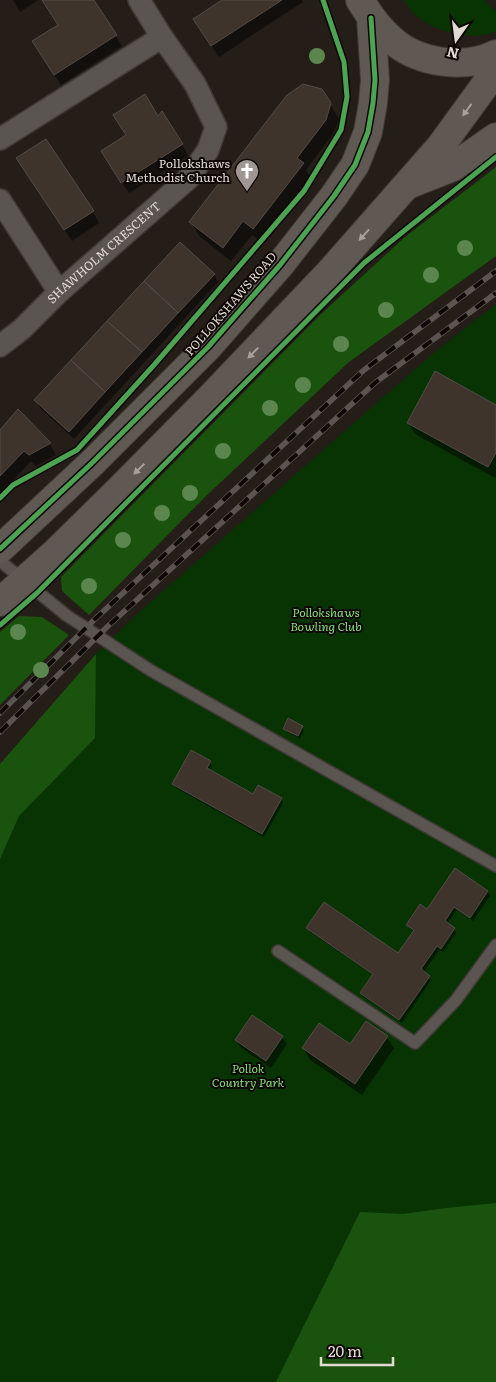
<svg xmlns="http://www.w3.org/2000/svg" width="496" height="1382" viewBox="0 0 496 1382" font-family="Literata,serif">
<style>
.green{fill:#083403}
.forest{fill:#1a530e}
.shadow{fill:#0007}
.building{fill:#3f342c;stroke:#524b47}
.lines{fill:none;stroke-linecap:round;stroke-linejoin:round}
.service-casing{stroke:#403936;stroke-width:14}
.minor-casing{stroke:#403936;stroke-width:24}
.secondary-casing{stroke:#403936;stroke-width:30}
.service{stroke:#5b5551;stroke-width:11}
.minor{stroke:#5b5551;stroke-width:21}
.secondary{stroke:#605852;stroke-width:28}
.rail-casing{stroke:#5b5551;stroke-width:5.5}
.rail{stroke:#0d0805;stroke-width:4;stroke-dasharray:11;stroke-linecap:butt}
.cycleway-casing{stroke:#0d0805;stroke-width:8}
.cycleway{stroke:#4ca352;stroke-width:5}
.tree{fill:#5b874e}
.oneway{fill:#a89f99}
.labels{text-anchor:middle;stroke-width:4;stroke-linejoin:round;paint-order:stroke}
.poi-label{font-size:12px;fill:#e2d9d3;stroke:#0d0805;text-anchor:end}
.street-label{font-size:12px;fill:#e2d9d3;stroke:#0d0805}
.park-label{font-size:12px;font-style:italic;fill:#88dd7b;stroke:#0d0805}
</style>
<rect width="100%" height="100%" fill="#241d18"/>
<path class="green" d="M404,0h80l12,11v20c-19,11 -57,1 -74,-11 -8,-4 -13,-13 -18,-20z
M496,304v1078h-496v-612l96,-116 40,-39 294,-259z"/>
<path class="forest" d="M496,167v89l-147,106 -143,134 -117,119 -27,-24 -1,-14 259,-262 85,-78z
M19,616l23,1 27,18 -69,70v-73z
M96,654l-1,84 -76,78 -19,43v-95z
M496,1203v179h-220l84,-170 43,2 43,-6z"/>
<path class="shadow" d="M13,0h25l-18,12z
M43,0h50l29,46 -61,39 -21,-32 19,-28z
M225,0h77l1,2 -84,55 -18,-26z
M330,104l9,15 -6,15 -27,36 5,8 -50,64 -9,-7 -21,26 -32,-25 -8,-14z
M158,118l24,26 6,12 -59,37 -20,-30z
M24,170l69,42 6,11 -27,18z
M214,274l4,8 -144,157 -34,-31 -4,-8z
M496,406v69l-1,3 -80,-44 -7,-11z
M0,431l50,13 6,11 -20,11 -5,-5 -31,33z
M302,727l2,4 -4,8 -13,-7 -3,-4z
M210,762l2,4 -3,5 45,25 27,3 2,4 -19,34 -88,-49 -2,-4z
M456,870l32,22 2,4 -17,25 -16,-11 -10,14 7,5 2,4 -13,19 -3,-3 -17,24 8,7 -29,43 -38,-26 -3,-4 13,-18 -64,-43 -2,-4 90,27 16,-23 -7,-7 21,-14z
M282,1037l5,7 -16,24 -30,-20 -5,-8z
M387,1037l7,11 -32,47 -52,-35 -7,-12 47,-2z"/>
<path class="building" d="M42,0h52l23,35 -63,40 -22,-34 26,-16z
M222,0h60l-71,46 -18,-27z
M303,84l19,5 9,14 -5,17 -29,38 7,5 -51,66 -10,-8 -20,27 -34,-26 98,-127z
M145,94l13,22 4,-5 21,33 -62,39 -20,-32 25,-16 -13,-20z
M46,139l48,72 -30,19 -48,-72z
M180,242l35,32 -37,39 -34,-32z
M144,281l34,32 -36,39 -35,-31z
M107,321l35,31 -37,40 -34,-32z
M71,360l34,32 -36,40 -35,-32z
M435,371l61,34v48l-8,14 -81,-44z
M18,409l33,34 -22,12 -5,-4 -24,25v-46z
M288,718l15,8 -5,10 -15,-7z
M191,750l20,11 -4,7 46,26 5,-9 24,13 -20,36 -90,-50z
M455,868l33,23 -18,27 -16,-11 -9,14 10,7 -14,21 -4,-3 -16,23 9,7 -31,44 -39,-27 13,-19 -67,-46 18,-26 74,51 16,-23 -8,-5 14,-21 7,5z
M252,1015l31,21 -17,25 -31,-21z
M366,1021l22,15 -33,48 -53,-36 17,-25 31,21z"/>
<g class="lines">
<g class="service-casing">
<path id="service" d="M0,561l66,54 84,55 346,196
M278,951l137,92 41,-43 40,-55"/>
</g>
<g class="minor-casing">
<g id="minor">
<path d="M0,139l162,-102"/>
<path d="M0,200l59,92"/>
<path id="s1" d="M0,346l22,-17 37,-37 130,-114 19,-28 8,-23 -21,-43 -33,-47 -23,-37"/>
</g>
</g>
<g class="secondary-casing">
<path id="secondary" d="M360,0c9,15 18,28 31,39 26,24 73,31 105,15
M410,184l43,-17 43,-30
M0,549l92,-86 116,-116 72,-82 54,-69 21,-31 13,-33 5,-29 2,-23 -4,-62
M0,602l55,-49 63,-62 92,-93 120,-126 110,-125 56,-77"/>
</g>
<use href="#service" class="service"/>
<use href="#minor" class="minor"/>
<use href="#secondary" class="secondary"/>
<g class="rail-casing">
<path id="rail" d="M0,713l95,-94 269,-249 132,-99
M0,732l107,-105 269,-245 120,-89"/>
</g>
<use href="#rail" class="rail"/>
<g class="cycleway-casing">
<path id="cycleway" d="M0,498l13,-13 64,-35 77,-85 150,-174 37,-61 6,-33 -3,-35 -21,-62
M0,549l92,-86 116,-116 72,-82 54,-69 21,-31 13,-33 5,-29 2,-23 -4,-62
M0,625l37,-32 327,-330 132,-106"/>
</g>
<use href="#cycleway" class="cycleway"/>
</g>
<g class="tree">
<circle cx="317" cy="56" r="8"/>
<circle cx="465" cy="248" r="8"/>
<circle cx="431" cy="275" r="8"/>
<circle cx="386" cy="310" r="8"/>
<circle cx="341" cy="344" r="8"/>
<circle cx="303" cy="385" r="8"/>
<circle cx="270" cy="408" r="8"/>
<circle cx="223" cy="451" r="8"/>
<circle cx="190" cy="493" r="8"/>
<circle cx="162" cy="513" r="8"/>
<circle cx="123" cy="540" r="8"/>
<circle cx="89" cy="586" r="8"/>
<circle cx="18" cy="632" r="8"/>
<circle cx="41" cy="670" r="8"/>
</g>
<defs><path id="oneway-solid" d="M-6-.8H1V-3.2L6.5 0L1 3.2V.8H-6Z" transform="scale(1.25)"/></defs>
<g class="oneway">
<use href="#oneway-solid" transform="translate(467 110) rotate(126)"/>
<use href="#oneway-solid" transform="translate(364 235) rotate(132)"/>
<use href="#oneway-solid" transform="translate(253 353) rotate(134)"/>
<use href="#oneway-solid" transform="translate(139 469) rotate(135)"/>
</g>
<defs>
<g id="church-pin" transform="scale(1.25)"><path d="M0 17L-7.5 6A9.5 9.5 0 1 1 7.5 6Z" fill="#a09792" stroke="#0d0805"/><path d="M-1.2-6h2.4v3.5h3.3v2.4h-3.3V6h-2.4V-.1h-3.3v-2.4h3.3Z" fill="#fff"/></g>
</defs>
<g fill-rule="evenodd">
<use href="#church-pin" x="247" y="171"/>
</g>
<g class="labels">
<g class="poi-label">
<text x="230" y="168">Pollokshaws<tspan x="230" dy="14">Methodist Church</tspan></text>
</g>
<g class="street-label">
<text dy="4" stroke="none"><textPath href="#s1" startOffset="140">SHAWHOLM CRESCENT</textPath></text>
<text transform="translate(231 304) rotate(-49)" y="4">POLLOKSHAWS ROAD</text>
</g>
<g class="park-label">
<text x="326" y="617">Pollokshaws<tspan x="326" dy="14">Bowling Club</tspan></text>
<text x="248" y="1073">Pollok<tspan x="248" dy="14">Country Park</tspan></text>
</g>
</g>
<g transform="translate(456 40) rotate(194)" stroke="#0d0805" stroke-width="4" paint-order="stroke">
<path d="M0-4L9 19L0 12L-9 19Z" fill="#e2d9d3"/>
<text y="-8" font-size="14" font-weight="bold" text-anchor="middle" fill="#e2d9d3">N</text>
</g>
<path d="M321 1357v8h72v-8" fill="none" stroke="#e2d9d3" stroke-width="2.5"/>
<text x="328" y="1357" font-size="15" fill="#e2d9d3" stroke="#0d0805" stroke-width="4" paint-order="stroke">20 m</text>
</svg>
